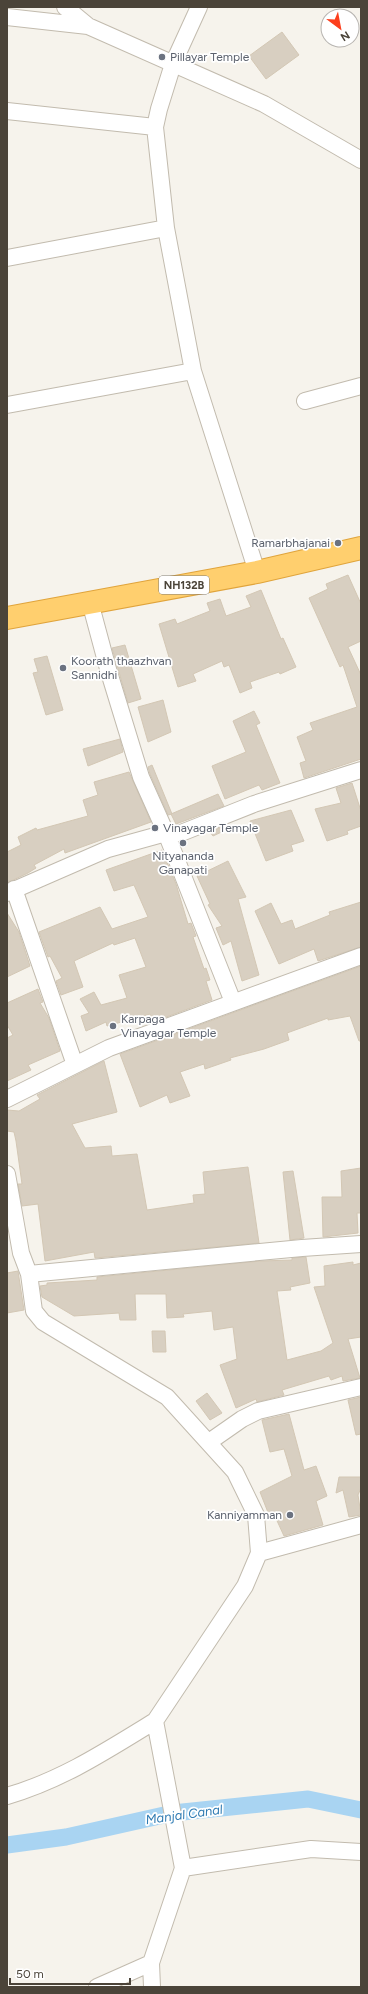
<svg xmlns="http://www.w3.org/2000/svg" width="368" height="1994" viewBox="0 0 368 1994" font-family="Figtree,sans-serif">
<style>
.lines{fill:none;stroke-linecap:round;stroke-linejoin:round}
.canal{stroke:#a9d4f2;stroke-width:17}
.building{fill:#d8cfc1;stroke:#d3c7b4}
.street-casing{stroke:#c2bbae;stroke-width:18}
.highway-casing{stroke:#e0a43c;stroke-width:24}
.street{stroke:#fff;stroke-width:16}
.highway{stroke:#ffcf6e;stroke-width:22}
.worship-dot{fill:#6b7280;stroke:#fff;stroke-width:1.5}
.labels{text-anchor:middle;stroke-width:3.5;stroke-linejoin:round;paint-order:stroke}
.shield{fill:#fff;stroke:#817c74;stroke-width:1}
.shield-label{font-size:11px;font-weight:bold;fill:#4b4439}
.worship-label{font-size:12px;fill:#5b616d;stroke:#fff;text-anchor:start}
.water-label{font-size:13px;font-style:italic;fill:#2e7ab2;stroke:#fff}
</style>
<rect width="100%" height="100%" fill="#f6f3ec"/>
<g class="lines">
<path class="canal" d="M7,1845l59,-8 107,-24 135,-14 53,11"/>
</g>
<path class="building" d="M282,32l17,23 -33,24 -17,-23z
M348,575l13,29v37l-13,6 13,28v84l-57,19 -4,-15 6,-2 -9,-24 16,-7 -3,-7 47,-16 -14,-42 -3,2 -31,-69 19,-9 -2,-5z
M261,590l20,49 2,-1 13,29 -16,7 -1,-2 -29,10 2,6 -12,5 -11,-28 -5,2 -2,-6 -29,13 3,7 -18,6 -19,-63 16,-5 2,5 33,-13 -3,-8 13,-4 6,17 25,-9 -5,-11z
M125,645l16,54 -13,4 -16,-55z
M47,656l16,54 -17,5 -13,-42 5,-1 -4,-13z
M163,700l8,32 -23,10 -10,-35z
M254,711l6,12 -4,2 24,58 -18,7 -3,-5 -34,14 -13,-33 34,-14 -13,-31z
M120,739l3,13 -35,14 -5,-17z
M152,765l20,49 -4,1 -18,-41 -2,-7z
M129,772l22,50 -86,31 -1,-4 -30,16 2,3 -8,5 -21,10v-31l14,-7 -3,-8 18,-9 1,2 51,-14 -5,-16 15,-5 -4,-13z
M352,783l9,28v15l-14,5 1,3 -21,7 -12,-32 26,-6 -5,-15z
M218,794l6,12 -48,18 -5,-10z
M291,810l13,31 -13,4 2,6 -27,10 -16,-40z
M226,825l2,4 -15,7 -3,-4z
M162,850l14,34 12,40 3,-1 5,13 -3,1 11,32 2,-1 4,12 -4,1 6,19 -59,22 -3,-8 -43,12 -1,-4 -20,9 -5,-15 8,-3 -9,-14 14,-7 7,13 26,-7 -8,-23 27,-8 -11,-29 -21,7 -1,-2 -39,18 9,26 -22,8 -5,-14 6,-3 -12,-22 -2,1 -9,-25 61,-25 12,22 36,-12 -14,-32 -20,6 -8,-21z
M228,861l18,36 -8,2 21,76 -17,6 -11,-40 -8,4 -7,-17 6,-2 -14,-21 2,-1 -13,-28z
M361,902v45l-43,14 -4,-12 -35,15 -24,-53 16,-8 10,21 11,-4 3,9 35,-14 -1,-3z
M7,913l12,19 11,34 -23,11z
M361,966v75h-2l-9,-25 -22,4v-2l-41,15 2,7 -25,9 -34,9 1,2 -26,9 -1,-5 -24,8 10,24 -20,7 -3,-8 -27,12 -20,-53z
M38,989l5,13 -3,1 9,15 11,33 -32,14 3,5 -24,11v-43l6,-3 -6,-10v-22z
M104,1061l13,51 -45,12 13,24 26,-2 1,10 25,-2 10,56 47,-7 -1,-8 12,-1 -2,-22 45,-5 11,76 -164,15 -1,-6 -49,9 -7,-57 -16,2 -4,-22h4l-6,-43 -2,-9 -7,-1v-21l12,1 21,-12 -3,-4z
M361,1168v45h-4l1,20 -35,4 -1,-40h20l-1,-26z
M293,1171l11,67 -14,2 -7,-68z
M306,1257l4,26 -20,4 1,3 -14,1 10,69 34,-9 12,-8 -19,-56 11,-1 -1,-20 29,-4v3l8,-2v74l-13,2 12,39 -17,3 -1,-5 -11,4 -2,-4 -47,14 2,5 -27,7 -1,-3 -20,9 -16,-43 17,-6 -4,-32 -19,3 -2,-19 -29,3 1,3 -17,1 -1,-24h-31l1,26h-16l-1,-7 -45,3 -32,-19 -2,-11 7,-1v-2l50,-3v-3l164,-16 31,-1v-2z
M18,1271l6,39 -17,3v-40z
M152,1331h13l1,21h-13z
M207,1393l15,20 -12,7 -14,-19z
M361,1397v37l-5,1 -8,-35z
M289,1414l15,56 12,-4 11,30 -11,5 7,24 -39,11 -11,-24 -4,3 -9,-23 32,-16 -8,-27 -14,3 -8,-32z
M339,1477h22v11l-3,7 3,20 -12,2 -6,-27 -7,3z"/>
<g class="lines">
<g class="street-casing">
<path id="street" d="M65,7l23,19 176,78 97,56
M199,7l-26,57 -14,45 -4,18 11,101 27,143 64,201
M7,17l81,9
M7,111l148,16
M7,258l159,-30
M305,401l56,-15
M7,405l186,-34
M90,602l18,67 33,108 25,56 67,169
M14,889l61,176
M7,893l101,-44 58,-16h15l73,-29 107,-34
M7,1099l102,-51 252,-92
M7,1174l14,79 8,21 5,37 9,11 124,75 68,75 21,43 3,38 -14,33 -90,135 28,147 -32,95 1,24
M29,1274l273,-26 59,-4
M209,1442l33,-23 16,-8 103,-24
M259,1553l102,-28
M7,1796c55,-16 99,-45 148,-75
M183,1868l128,-19 50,3
M97,1987l54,-24"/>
</g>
<g class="highway-casing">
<path id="highway" d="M7,618l250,-46 104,-24"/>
</g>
<use href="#street" class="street"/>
<use href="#highway" class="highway"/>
</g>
<g class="worship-dot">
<circle cx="162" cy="57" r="4"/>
<circle cx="338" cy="543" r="4"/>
<circle cx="63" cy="668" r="4"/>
<circle cx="155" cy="828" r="4"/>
<circle cx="183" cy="843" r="4"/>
<circle cx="113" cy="1026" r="4"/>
<circle cx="290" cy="1515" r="4"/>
</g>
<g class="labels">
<rect class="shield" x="159" y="576" width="50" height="18" rx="3"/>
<g class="shield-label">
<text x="184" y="589">NH132B</text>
</g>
<g class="worship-label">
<text x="170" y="61">Pillayar Temple</text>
<text x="330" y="547" text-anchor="end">Ramarbhajanai</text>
<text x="71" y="665">Koorath thaazhvan<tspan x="71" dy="14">Sannidhi</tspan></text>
<text x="163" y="832">Vinayagar Temple</text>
<text x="183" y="860" text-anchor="middle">Nityananda<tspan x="183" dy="14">Ganapati</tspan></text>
<text x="121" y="1023">Karpaga<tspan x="121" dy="14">Vinayagar Temple</tspan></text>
<text x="282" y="1519" text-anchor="end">Kanniyamman</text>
</g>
<g class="water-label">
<text transform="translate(184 1814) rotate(-8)" y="5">Manjal Canal</text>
</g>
</g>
<rect width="368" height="1994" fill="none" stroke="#4b4439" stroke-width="16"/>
<g transform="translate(340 28) rotate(148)"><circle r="19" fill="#ffffff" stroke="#b7b4b0"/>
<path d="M0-3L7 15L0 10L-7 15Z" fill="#fc3f1d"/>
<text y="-6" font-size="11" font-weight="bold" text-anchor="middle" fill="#4b4439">N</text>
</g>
<path d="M10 1978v6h120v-6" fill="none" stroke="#4b4439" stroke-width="2"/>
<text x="16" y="1978" font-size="12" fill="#4b4439" stroke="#ffffff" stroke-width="3" paint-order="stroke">50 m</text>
</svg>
